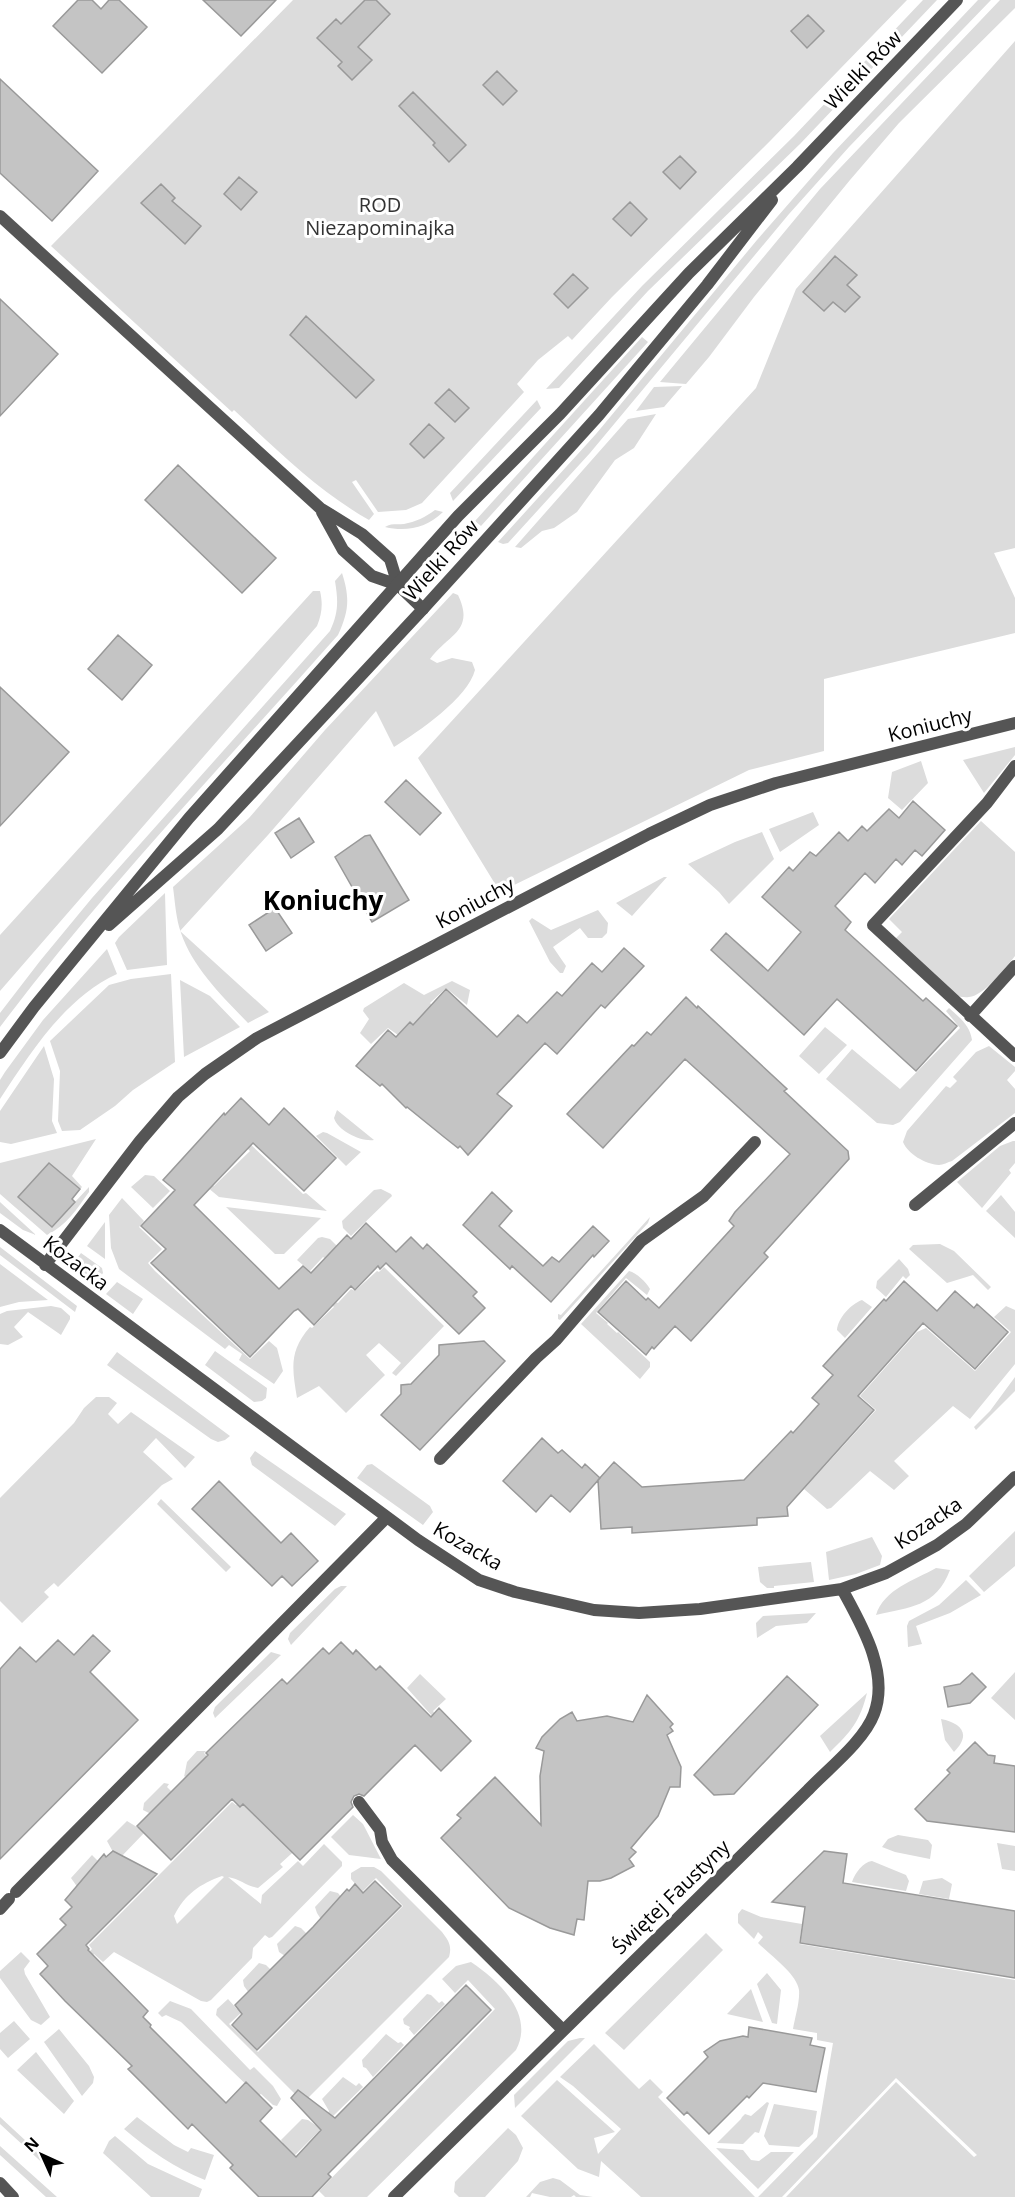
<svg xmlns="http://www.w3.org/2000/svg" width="1015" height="2197" viewBox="0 0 1015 2197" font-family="'Open Sans',sans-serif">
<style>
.green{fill:#dcdcdc;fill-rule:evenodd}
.building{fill:#c4c4c4;stroke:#999;stroke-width:1.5}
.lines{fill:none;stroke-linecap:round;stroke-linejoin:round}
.minor{stroke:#555;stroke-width:12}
.tertiary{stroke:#555;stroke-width:12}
.labels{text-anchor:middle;stroke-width:6;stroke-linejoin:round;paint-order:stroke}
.street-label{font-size:20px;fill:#000;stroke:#fff}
.park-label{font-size:20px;fill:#333;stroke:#fff}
.district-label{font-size:26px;font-weight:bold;fill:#000;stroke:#fff}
</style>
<rect width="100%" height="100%" fill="#fff"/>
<path class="green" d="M293,0h614l-136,140 -159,157 -40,43 -4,-4 -30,24 -21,24 7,8 -102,111 -16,7 -28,2 -22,-32 -4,2 22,32 -5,6c-51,-29 -92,-70 -135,-110l-2,2 -181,-166z
M923,0h14l-137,144 -152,147 -89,97 -13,1 96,-103 152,-150z
M978,0h13l-142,147 -60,67 -199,239 -82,90 -5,1 -5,-2 98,-108 161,-194 76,-87z
M1000,0h15v8l-116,115 -49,57 -96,117 -45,60 -23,27 -26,-2 160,-193z
M1015,41v507l-21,5 21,45v35l-191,46v72l-75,19 -249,122 -82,-134 338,-370 40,-99z
M642,337l6,5 -167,184 -6,-5z
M682,386l-18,21 -28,4 18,-24z
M537,400l4,8 -88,93 -3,-8z
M656,414l-22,34 -19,12 -38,52 -23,16 -12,3 -21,17 -6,-1 113,-128z
M435,510l8,2c-16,16 -37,20 -58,15 6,-4 12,-2 19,-3 11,-2 22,-7 31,-14z
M342,573c8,25 7,38 -4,62 -114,129 -234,254 -338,392v-14l40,-52 52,-63 238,-267c9,-19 8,-31 5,-50z
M313,591h7c3,13 2,23 -3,35l-317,365v-56z
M453,593l5,2c17,36 -9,39 -28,64l7,4 15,-5 20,4 3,8c-7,28 -57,62 -81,77l-18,-36 -108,124 -88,96 89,81 -21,11c-25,-26 -55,-55 -67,-90 -5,-14 -6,-31 -8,-46l76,-69 76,-88z
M1015,747v8l-31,38 -21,-33z
M921,761l7,22 -26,27 -14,-12 4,-26z
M813,812l6,13 -39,27 -11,-23z
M981,821l34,31v104c-10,12 -31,40 -46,41 -5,1 -9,-1 -14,-1l-60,-57 7,-7 -13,-13z
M762,832l12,27 -45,45 -10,-12 -31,-28 47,-22z
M664,877h3l-35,39 -16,-13z
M165,893l2,72 -40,5 -12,-27 4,-6z
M598,910l10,13 -1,10 -5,5h-14l-8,-10 -27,19 13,19 -3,7h-3l-10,-11 -21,-41 3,-3 19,12z
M107,949l10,25c-52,24 -86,78 -117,125v-19l5,-8 38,-52z
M171,974l4,88 -42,28 -18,16 -35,24 -18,1 -4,-10 2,-50 -10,-30 59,-56 22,-6z
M180,980l30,16 30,31 -56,30z
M452,981l18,9 -3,15 -21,-17 -16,15 22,25 -28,6 -14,-12 -12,13 -10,-7 -17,16 -11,-11 9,-14 -6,-8 1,-3 40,-25 20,12z
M949,1008c10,9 21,17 23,32l-72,82 -7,3 -16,-2 -51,-44 26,-30 48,40 60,-61 -14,-17z
M825,1027l22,18 -28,29 -20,-18z
M44,1046l10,33 -2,42 5,12 -46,11 -11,-2v-31z
M989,1046l26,21v4l-8,9 8,9v24l-63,48c-4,1 -9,4 -13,4 -14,-1 -31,-11 -36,-23l4,-11 39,-45 4,2 7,-7 -4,-4 23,-25z
M337,1110l37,30c-13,2 -36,-9 -40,-22z
M323,1132l4,1 34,19 -15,14 -30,-30z
M96,1139l-24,37 10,11 -2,2 -31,-26 -30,34 56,5 14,-15v5c-13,18 -22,33 -42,43l-47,-41v-31z
M1013,1141h2v22l-6,7 2,3 -29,35 -25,-26 43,-36z
M249,1143l54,51 3,-1 21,18 -108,-14 -12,-10 3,-4 4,3 36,-35 -5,-5z
M145,1175l9,1 16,15 -17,17 -22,-21z
M381,1189l10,5 1,2 -41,40 -8,-8 -1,-7 32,-31z
M1001,1195l14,17v26l-29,-27z
M122,1198l22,23 -5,6 23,22 -14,14 7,8 95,88 19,-18 8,7 6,23 -9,13 -35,-24 3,-6 -13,-9 -4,4 -106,-80 -8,-21 -2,-33z
M0,1202l36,33 -13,-5 -23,-17z
M226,1207l95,11 -37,36h-9z
M650,1217l-2,6 -88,97 -2,-1v-5l3,1z
M105,1222v37l-18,-13z
M322,1237l8,2 8,8 -12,12 -3,-2 -13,14 -13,-11 21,-22z
M940,1244l14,7 37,36 -3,3 -15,-15 -26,8 -38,-34 4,-4z
M0,1247l77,59 -2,6 -75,-57z
M81,1253l21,15 1,5 -9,13 -23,-19z
M899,1259l9,10 2,6 -4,4 -3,-3 -17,21 -10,-9 1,-7z
M0,1264l48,36 -29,2 -19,5z
M384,1267l60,59 -48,50 -4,-3 9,-10 -22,-20 -13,12 19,20 -39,38 -27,-27 -22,12c-5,-30 -8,-47 13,-71l2,1 22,-21 -2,-2 3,-3 3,1 13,-14 4,2 22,-20 2,1z
M629,1271c8,2 17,11 21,18l-3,6 -21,-17 -30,35 12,10 -1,1 10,9 1,-1 32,30v5l-10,12 -59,-55z
M117,1282l26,17 -10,15 -27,-20z
M862,1300l10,7 -27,31 -8,-8c1,-12 14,-26 25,-30z
M51,1306l10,2 9,8v3l-9,16 -33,-23 -14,15 9,10 -15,8 -8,-1v-30l7,-3z
M1006,1306l9,4v54l-45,55 -17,-13 -59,55 15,15 -15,14 -24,-19 -39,37 -4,1 -23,-20 72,-79 -16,-14 57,-64 9,-4 49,43 36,-39 -17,-15z
M215,1351l52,37 -1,10 -4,3 -8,1 -49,-37z
M117,1352l113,84 -5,4 -7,2 -7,-3 -104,-74z
M1015,1377v14l-39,39 -2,-3 16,-16z
M96,1397h13l8,6 -9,11 10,10 13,-12 64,45 -10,11 -29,-30 -13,14 30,27 -11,6 -104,102 -4,-4 -10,9 5,5 -27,26 -22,-22v-103l74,-75 10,-15z
M255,1451l91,63 -11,12 -83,-61 -2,-7z
M372,1464l58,42 3,6 -10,13 -66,-47 10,-13z
M161,1499l70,68 -5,5 -69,-68z
M1015,1531v35l-31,26 -15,-16z
M872,1537l10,19 -2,9 -24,9 -27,6 -3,-28z
M811,1562l3,20 -40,4v2h-7l-7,-6 -2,-15z
M936,1568l14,2c-14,37 -40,37 -74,45 8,-26 39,-35 60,-47z
M966,1580l15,15 -31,18 -34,13 6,18 -14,3 -1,-21 2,-5 30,-16z
M341,1586h6l-56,59 -3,-6 2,-6 45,-44z
M816,1613l-9,10 -31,3 -19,12 -1,-15 7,-7z
M271,1652l10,3 -66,63 -2,-5 2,-6z
M1015,1672v48l-24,-22z
M420,1674l26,25 -13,12 3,4 -3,2 -26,-29z
M867,1693c-7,28 -16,39 -37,59l-10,-16z
M941,1719c20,4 31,15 13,33l-9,-12z
M197,1751h9l-2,2 11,11 -27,15 -3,-3 -1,1 3,-15z
M164,1783l5,1 -2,3 8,8 -24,19 -8,-4 1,-7z
M247,1795l64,41 -31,28 3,3 -25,21c-12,-2 -18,-9 -30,-11l33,27 1,-9 36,-34 5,5 21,-22 18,18v4l-70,71 -3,1 -4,-3 -12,13 -1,10 -41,42 -4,2 -6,-1 -87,-49 -11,10 -9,-8 -2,2 -4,-3 4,-4 -3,-4 143,-143 4,3zM222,1876l2,1 -47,47 -3,-8c11,-22 26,-32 48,-40z
M353,1815l10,9 18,35 -32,-4 -18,-18z
M127,1821l18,11 -25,26 -7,-6 -6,-11z
M898,1835l30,5 4,5 -2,14 -35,-7 -13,-5 6,-8z
M997,1843l18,3v25l-13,-2z
M92,1855l11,11 -25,22 -7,-10z
M872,1861l34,14 3,6 -3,10 -54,-9c3,-9 11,-20 20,-21z
M361,1867h13l7,4 61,61c7,9 10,14 7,25l-142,142 -12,-5 -79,-79 1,-6 11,-10 9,10 2,-1 4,3 -14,13 29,28 145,-146 -27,-28 -14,14 -11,-13v-6z
M942,1878l10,6 -3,15 -30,-5 4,-13z
M330,1891l8,2 7,9 -23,19 -5,-8 -2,-6z
M742,1909l19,8 41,7 -3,20 216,36v217h-229l110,-115 78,75 3,-2 -81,-77 -114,119h-24l59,-60 16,-94 -16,-3v-7l-24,-4c2,-12 7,-27 6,-39 -2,-16 -29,-35 -41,-47l5,-6 -5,-5 -4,7 -16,-16v-9z
M295,1926l6,2 9,9 -25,19 -6,-4 -2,-8z
M706,1933l17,17 -99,100 -19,-17z
M21,1952l9,9 -6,8 1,5 25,43 -9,8 -10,-5 -31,-42v-7z
M471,1962c28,19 64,52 45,88l-149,147h-42l-6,-6 176,-182 -27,-29 -13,13 -13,-14 14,-13z
M259,1963l7,2 8,8 -25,20 -5,-7 -1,-6z
M767,1973l14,17 -4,34 -5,-1 -15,-39z
M751,1989l12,33 -36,-8z
M427,1994l4,1 8,8 3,-2 3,3 -31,31 -5,-6 1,-2 -6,-3 -1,-5z
M170,2001l21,8 59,61 4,-3 19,19 8,13 -4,7 -4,-1 -12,-11 -3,2 -77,-74 -15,-7 -4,2 -4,-4z
M14,2021l16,18 -22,19 -8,-9v-16z
M59,2029l30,37 5,11 -1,6 -11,13 -38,-54z
M386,2034l12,9 3,-1 3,3 -31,32 -7,-9 -3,-1 -1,-7z
M580,2038h5l-70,70 -1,-13 54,-54z
M594,2044l45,45 11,-10 13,13 -5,5 97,100h-114l-40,-36 -2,16 -21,-8 -57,-53 36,-36 58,52 -21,6 4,16 23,-25 -48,-43 -13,-9z
M36,2052l38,49 -10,13 -47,-44z
M343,2077l13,9 3,-3 4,4 -31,30 -4,-4 1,-2 -7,-12z
M767,2102l2,1 -10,30 -4,-1 -12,12 -26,-1 24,-24 1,-2 3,-3 6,2z
M774,2104l43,7 -4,23 -14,13 -30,-2 -5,-9z
M0,2117l52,48 -3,4 -49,-45z
M137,2117l37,28 14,7 3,-4 23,7 -9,25c-30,-12 -56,-30 -81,-51z
M302,2119l6,1 13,9 -30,30 -11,-12 3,-4 -2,-3z
M508,2128l8,7 7,13 -5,13 -33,36h-26l-5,-5 1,-10z
M115,2136l33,28 54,25 -3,8h-48l-48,-44 6,-12z
M0,2146l57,51h-11l-46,-42z
M716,2148l27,2 8,10 8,1 12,-9h23l-36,37z
M553,2178l7,2 20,15 13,2h-17l-2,-2 -3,2h-21l-18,-4 -2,4h-4l14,-15z"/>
<path class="building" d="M78,0h14l9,9 8,-9h10l28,27 -45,46 -49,-47z
M203,0h73l-35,36z
M365,0h11l14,14 -32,33 14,13 -20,20 -14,-14 4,-4 -25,-24 19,-19 5,5z
M808,15l16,16 -17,17 -16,-17z
M497,71l20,20 -14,14 -20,-20z
M0,79l98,92 -46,50 -52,-48z
M413,92l53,53 -17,17 -16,-17 2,-2 -36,-37z
M680,156l16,16 -16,17 -17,-17z
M239,177l18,15 -16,18 -17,-16z
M161,184l14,14 -3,3 29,25 -16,18 -44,-41z
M630,202l17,17 -16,17 -18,-17z
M835,256l22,19 -10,10 13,12 -15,15 -12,-10 -9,9 -21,-19z
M573,274l15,14 -20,20 -14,-14z
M0,299l58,55 -58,62z
M306,316l68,64 -18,18 -66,-63z
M449,389l20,19 -14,14 -20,-19z
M429,424l15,14 -20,20 -14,-14z
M178,465l98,93 -34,35 -97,-93z
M118,635l34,30 -30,35 -34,-31z
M0,687l69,65 -69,74z
M406,780l35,33 -21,22 -35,-33z
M913,801l32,29 -23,26 -7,-6 -13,15 -6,-6 -21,24 -10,-10 -30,33 16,16 -6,8 78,71 3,-3 31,28 -41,45 -79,-72 -33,36 -93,-85 15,-17 42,38 33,-39 -39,-35 27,-30 4,4 17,-19 6,4 23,-24 9,9 14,-15 5,5 22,-22 10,9z
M299,818l15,24 -23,16 -16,-25z
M370,835l39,65 -37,22 -37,-65 30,-21z
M275,908l17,25 -26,18 -17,-26z
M624,948l20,18 -39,42 -4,-3 -44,49 -12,-11 -48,51 15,12 -44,49 -8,-9 -2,2 -14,-11 -37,-30 -1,1 -24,-24 -2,2 -24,-20 32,-36 8,7 14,-15 3,3 33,-36 51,48 21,-22 9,8 30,-31 5,4 30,-33 10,9z
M686,997l11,11 1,-2 89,83 -3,2 64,60 1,8 -85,94 4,4 -77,84 -16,-15 -21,23 -2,-2 -6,8 -48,-43 28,-31 20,19 2,-2 11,10 75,-82 -5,-5 6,-9 55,-58 -105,-95 -82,89 -36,-34 65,-69 2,1 13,-14 4,3z
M241,1098l28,27 15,-17 52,50 -32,33 -51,-48 -59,62 85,84 24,-23 8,7 36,-38 4,4 15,-16 30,29 15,-15 12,12 4,-5 50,48 -4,4 12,12 -26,26 -73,-71 -6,6 -2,-3 -23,24 -4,-4 -37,39 -16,-16 -4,2 -44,46 -99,-94 15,-14 -25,-23 34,-36 -12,-10 61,-67 1,2z
M49,1163l31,26 -8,10 3,3 -23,25 -34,-30z
M492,1192l20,19 -13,15 44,40 9,-9 7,5 34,-36 16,15 -15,16 -1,-2 -42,47 -39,-36 -2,3 -47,-44z
M904,1281l33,30 18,-20 19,17 3,-4 31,28 -33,37 -52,-46 -65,73 16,14 -87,97 1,9 -31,2v7l-125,8v-6l-31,2 -3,-49 16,-18 28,25 102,-7 47,-49 2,2 26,-29 -7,-6 21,-23 -10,-9 61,-67 2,2z
M484,1341l21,20 -85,89 -39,-35 20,-21v-9l10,-1 28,-29v-10z
M542,1438l16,15 4,-3 20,18 3,-4 15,14 -30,34 -19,-17 -15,17 -33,-31z
M219,1481l62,62 10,-10 27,28 -26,25 -10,-10 -10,10 -80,-77z
M93,1635l17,16 -20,21 48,48 -138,139v-190l20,-22 16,15 22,-22 16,15z
M341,1642l12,12 3,-4 20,20 4,-4 51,51 8,-9 32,33 -30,30 -26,-26 -51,51 -5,-2 -5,2 -3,6 2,5 -53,53 -57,-56 -3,3 -8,-8 -61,61 -34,-34 71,-71 -2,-2 76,-74 5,5 36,-36 6,6z
M972,1673l14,14 -16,16 -22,4 -4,-20 16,-3z
M787,1676l31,29 -84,89 -20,1 -20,-20z
M647,1695l26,29 -3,3 3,4 -6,4 14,32 -1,20h-10l-12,29 -27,32 5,4 -7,7 5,7 -23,12 -11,3h-12l-4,39 -7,-1 -3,16 -24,-7 -41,-20 -68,-70 20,-20 -4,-3 38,-38 46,48 -1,-49 4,-25 -8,-3 6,-11 18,-18 12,-7 5,9 30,-5 26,6z
M975,1742l13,13 7,1 -1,7 21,3v66l-88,-11 -12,-12 35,-36 -3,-3z
M113,1851l44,23 -71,71 3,4 -1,1 60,61 -5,6 8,8 -1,2 76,76 20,-21 26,26 -12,13 36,36 25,-27 -30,-32 7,-8 37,28 131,-133 25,25 -163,164 3,3 -19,20h-53l-29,-29 3,-3 -41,-41 -4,5 -60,-60 4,-3 -67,-65 -25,-27 8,-8 -11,-12 29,-29 -6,-6 12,-12 -7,-7 39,-46 2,3z
M824,1851l23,3 -4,29 172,28v67l-215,-35 5,-36 -33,-5z
M375,1881l26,25 -144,144 -25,-25 10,-11 -7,-9 78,-78 34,-38 2,2 6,-7 8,9z
M749,2027l63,11 -2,7 15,3 -9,44 -53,-9 -14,15 -2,-2 -38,38 -22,-22 -3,3 -17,-17 41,-41 -4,-5 16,-11 23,-5 5,1z"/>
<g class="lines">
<path class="minor" d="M0,216l320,292 42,26 28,25 8,26
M322,512l21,38 29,26 26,9 25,24
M1015,766l-28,37 -114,122 142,131
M970,1016l45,-50
M915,1205l100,-82
M0,1230l418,310 61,40 36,12 79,18 45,3 61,-4 142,-20 44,-16 51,-28 29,-21 49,-47
M45,1265l95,-124 38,-44 27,-23 52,-36 392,-204 61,-29 66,-22 239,-60
M440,1459l96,-101 20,-18 85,-99 63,-45 51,-54
M359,1802l21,28 2,12 10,18 171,170
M16,1892l371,-375
M0,1909l9,-10
M394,2197l414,-407c20,-21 56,-49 66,-76 16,-42 -13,-90 -32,-125"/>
<path class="tertiary" d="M109,925l109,-96 205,-220 176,-194 108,-130 65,-85
M0,1053l34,-46 155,-189 269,-302 102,-102 129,-141 108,-106 160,-167
M0,2183l13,14"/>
</g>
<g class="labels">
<g class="street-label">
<text transform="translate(863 70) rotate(-46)" y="7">Wielki Rów</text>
<text transform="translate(441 560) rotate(-48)" y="7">Wielki Rów</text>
<text transform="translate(930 725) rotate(-14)" y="7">Koniuchy</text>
<text transform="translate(475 903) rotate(-28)" y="7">Koniuchy</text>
<text transform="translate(76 1263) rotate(37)" y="7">Kozacka</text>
<text transform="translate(928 1523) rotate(-34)" y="7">Kozacka</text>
<text transform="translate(468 1546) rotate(30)" y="7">Kozacka</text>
<text transform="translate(671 1897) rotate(-44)" y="7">Świętej Faustyny</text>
</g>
<g class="park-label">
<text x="380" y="212">ROD<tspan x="380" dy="23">Niezapominajka</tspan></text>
</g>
<g class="district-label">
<text x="323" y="910">Koniuchy</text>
</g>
</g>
<g transform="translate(42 2155) rotate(315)" stroke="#ffffff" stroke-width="4.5" paint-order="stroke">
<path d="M0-4.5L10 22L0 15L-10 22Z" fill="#000000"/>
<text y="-9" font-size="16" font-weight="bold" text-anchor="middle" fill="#000000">N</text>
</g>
</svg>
